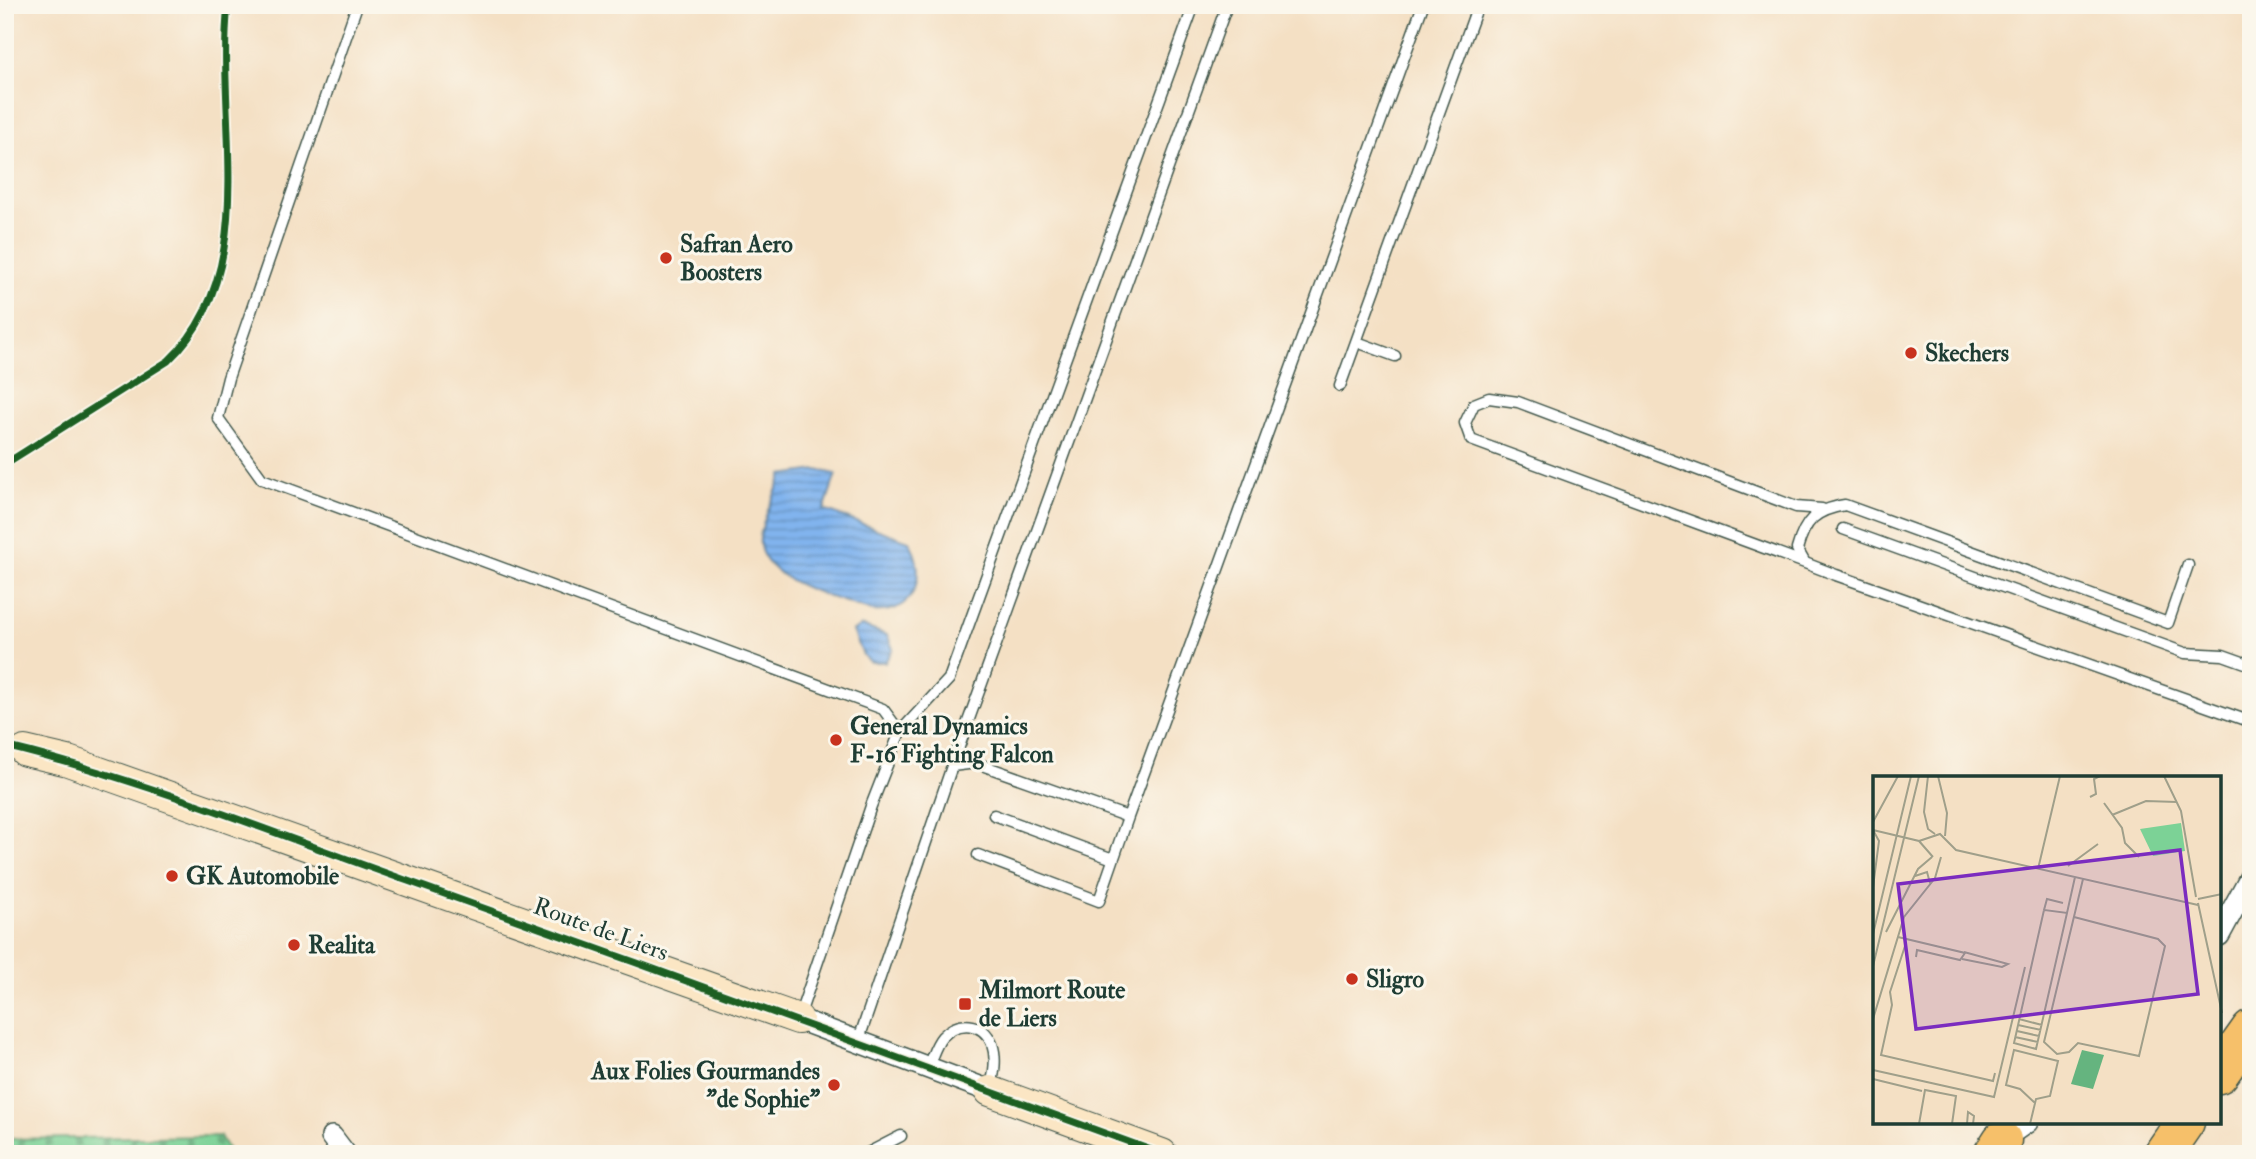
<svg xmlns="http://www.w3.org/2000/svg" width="2256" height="1159" viewBox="0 0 2256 1159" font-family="'IM FELL Double Pica',serif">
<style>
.cemetery{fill:url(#cemetery-stones);stroke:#4e8865;stroke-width:2}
.water{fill:url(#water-rules);stroke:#507891;stroke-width:2}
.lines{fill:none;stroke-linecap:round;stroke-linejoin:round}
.lane-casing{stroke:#3f554a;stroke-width:13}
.street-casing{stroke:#3f554a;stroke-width:24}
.secondary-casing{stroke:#3f554a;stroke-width:32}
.highway-casing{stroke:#3f554a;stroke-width:41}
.lane{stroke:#fff;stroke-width:10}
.street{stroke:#fff;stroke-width:21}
.secondary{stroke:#fbe6c4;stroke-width:30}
.highway{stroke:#f6c06b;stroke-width:38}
.cycleway-casing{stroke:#fbf7ec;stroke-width:11}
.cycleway{stroke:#1b5e20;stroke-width:7}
.poi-dot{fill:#c8321e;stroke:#fbf7ec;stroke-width:2.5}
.labels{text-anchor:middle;stroke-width:6;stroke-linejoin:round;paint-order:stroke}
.poi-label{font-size:24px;font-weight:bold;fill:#1f3d34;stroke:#fbf7ec;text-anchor:start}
.street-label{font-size:24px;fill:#1f3d34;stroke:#fbf7ec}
.inset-road{fill:none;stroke:#9f9f8a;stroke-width:2}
.view{fill:#7b2cbf;fill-opacity:0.15;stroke:#7b2cbf;stroke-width:3.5}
.inset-edge{fill:none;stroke:#1f3d34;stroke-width:3.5}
</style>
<defs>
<pattern id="cemetery-stones" width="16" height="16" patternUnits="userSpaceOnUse" patternTransform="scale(1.75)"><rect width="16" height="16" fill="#7cd296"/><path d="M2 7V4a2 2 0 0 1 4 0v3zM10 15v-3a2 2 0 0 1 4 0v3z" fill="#65ac7b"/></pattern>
<pattern id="water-rules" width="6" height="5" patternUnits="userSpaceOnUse" patternTransform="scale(1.75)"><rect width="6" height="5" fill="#81b4ee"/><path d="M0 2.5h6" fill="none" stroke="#6994c2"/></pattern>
</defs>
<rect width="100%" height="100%" fill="#fbf7ec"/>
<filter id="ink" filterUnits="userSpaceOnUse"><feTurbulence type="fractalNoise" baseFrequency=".0143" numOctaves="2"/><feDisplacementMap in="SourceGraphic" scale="14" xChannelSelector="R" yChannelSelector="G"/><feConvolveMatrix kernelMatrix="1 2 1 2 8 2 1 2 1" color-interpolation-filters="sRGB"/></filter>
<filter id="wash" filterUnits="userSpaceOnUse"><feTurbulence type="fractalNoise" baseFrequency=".00686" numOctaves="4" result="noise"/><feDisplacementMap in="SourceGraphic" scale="28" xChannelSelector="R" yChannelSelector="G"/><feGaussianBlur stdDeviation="1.57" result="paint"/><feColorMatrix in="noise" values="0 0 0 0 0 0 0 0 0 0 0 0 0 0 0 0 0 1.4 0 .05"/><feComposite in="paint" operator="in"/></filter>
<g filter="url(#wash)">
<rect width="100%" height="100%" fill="#f4e0c4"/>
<path class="cemetery" d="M220,1136l10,18h-225v-15z"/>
<path class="water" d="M817,470l19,4 -12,36 85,31c19,33 7,74 -37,70 -31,-12 -117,-30 -112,-73 2,-20 16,-43 22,-63z
M861,626l26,9 6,14 -8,13h-15l-7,-7 -10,-24z"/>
</g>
<g filter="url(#ink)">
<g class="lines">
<g class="lane-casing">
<path id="lane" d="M357,5l-129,373 -10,40 44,61 621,230 17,23
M1357,342l38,14
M1340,386l138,-381
M1843,529l342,124 38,2 28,10
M1805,563l-334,-123 -6,-17 9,-19 15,-6 29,4 278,105 26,2
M2188,565l-20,58 -323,-118c-30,5 -40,15 -48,44l8,14 31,12 415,147
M952,766l275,-761
M994,815l119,44
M1128,817l295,-812
M799,1017l72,-211 29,-74 49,-53 245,-674
M858,1042l94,-276 24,-3 152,54 -29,84 -121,-46
M927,1068c5,-10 8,-23 15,-31 16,-17 41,-16 50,7 5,14 2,29 -1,44
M866,1154l35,-18"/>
</g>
<g class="street-casing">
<path id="street" d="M2219,935l32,-59
M798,1019l192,72
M332,1137l13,17
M1994,1145l33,-23"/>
</g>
<g class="secondary-casing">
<path id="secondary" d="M25,751l43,10 730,258
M990,1091l172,63"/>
</g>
<g class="highway-casing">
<path id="highway" d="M2219,1074l32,-45
M1993,1154l9,-14
M2163,1154l22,-32"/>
</g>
<use href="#lane" class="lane"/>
<use href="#street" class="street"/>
<use href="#secondary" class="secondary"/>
<use href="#highway" class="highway"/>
<g class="cycleway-casing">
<path id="cycleway" d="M5,464l163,-103c95,-89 47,-242 60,-356
M5,746c137,33 270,88 403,135 252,89 502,182 754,273"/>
</g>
<use href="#cycleway" class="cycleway"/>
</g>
</g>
<g class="poi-dot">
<circle cx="666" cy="258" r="7"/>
<circle cx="1911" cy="353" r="7"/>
<circle cx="836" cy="740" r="7"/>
<circle cx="172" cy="876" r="7"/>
<circle cx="294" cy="945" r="7"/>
<circle cx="1352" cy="979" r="7"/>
<rect x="958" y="997" width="14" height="14" rx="3.5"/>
<circle cx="834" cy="1085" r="7"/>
</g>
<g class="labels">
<g class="poi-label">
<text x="680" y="252">Safran Aero<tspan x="680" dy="28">Boosters</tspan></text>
<text x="1925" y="361">Skechers</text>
<text x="850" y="734">General Dynamics<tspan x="850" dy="28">F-16 Fighting Falcon</tspan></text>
<text x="186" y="884">GK Automobile</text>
<text x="308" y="953">Realita</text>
<text x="1366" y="987">Sligro</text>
<text x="979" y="998">Milmort Route<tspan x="979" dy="28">de Liers</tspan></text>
<text x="820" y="1079" text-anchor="end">Aux Folies Gourmandes<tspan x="820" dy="28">"de Sophie"</tspan></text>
</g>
<g class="street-label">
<text transform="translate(601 929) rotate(20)" y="8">Route de Liers</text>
</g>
</g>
<g transform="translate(1873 776)">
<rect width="348" height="348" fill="#f4e0c4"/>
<path d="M209,274l22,5 -11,34 -22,-5z" fill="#65b47f"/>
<path d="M308,47l4,28 -32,5 -13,-27z" fill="#7cd296"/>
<path class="inset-road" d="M55,0l-4,36 4,17 7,5M65,0l9,37 -2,23M291,0l17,35 15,86M217,21l6,-3 -2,-15 6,-3M231,27l18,25 3,15 14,14M239,39l34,-14 31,1M0,46l25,-46M0,54l46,11 14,16M0,54l6,11 -6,46M46,65l21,-7 16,16 242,55M195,90l30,-22M165,93l22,-93M42,100l12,-4 3,11M325,123l24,-5M190,127l-16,-4 -3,11 23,3 8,-36M325,127l24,110M171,134l-30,133 22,6 31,-136M201,141l84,22 7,7 -26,110 -61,-13 -9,9 -12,2 -13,-12 39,-163M13,156l32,-63 14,-12M0,158l38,-158M25,161l67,16 -5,7 -43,-10 -1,7M32,170l-15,46 2,13 -11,50 112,26 2,-8M89,183l40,8 6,-3 -44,-12M0,190l46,-190M0,243l31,-102 31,-39 6,-21M146,243l23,6M145,249l23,5M144,255l22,5M142,261l23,5M0,294l121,27 31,-130M0,303l49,12M46,348l6,-34 31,6 -4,28M94,348l1,-12 6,4 -1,8M157,348l6,-25 14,-3 8,-35 -44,-11 -8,35 14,4 15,14"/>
<path class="view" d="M307,74l18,144 -282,35 -18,-145z"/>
<rect width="348" height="348" class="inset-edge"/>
</g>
<rect width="2256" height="1159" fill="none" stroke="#fbf7ec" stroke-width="28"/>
</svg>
